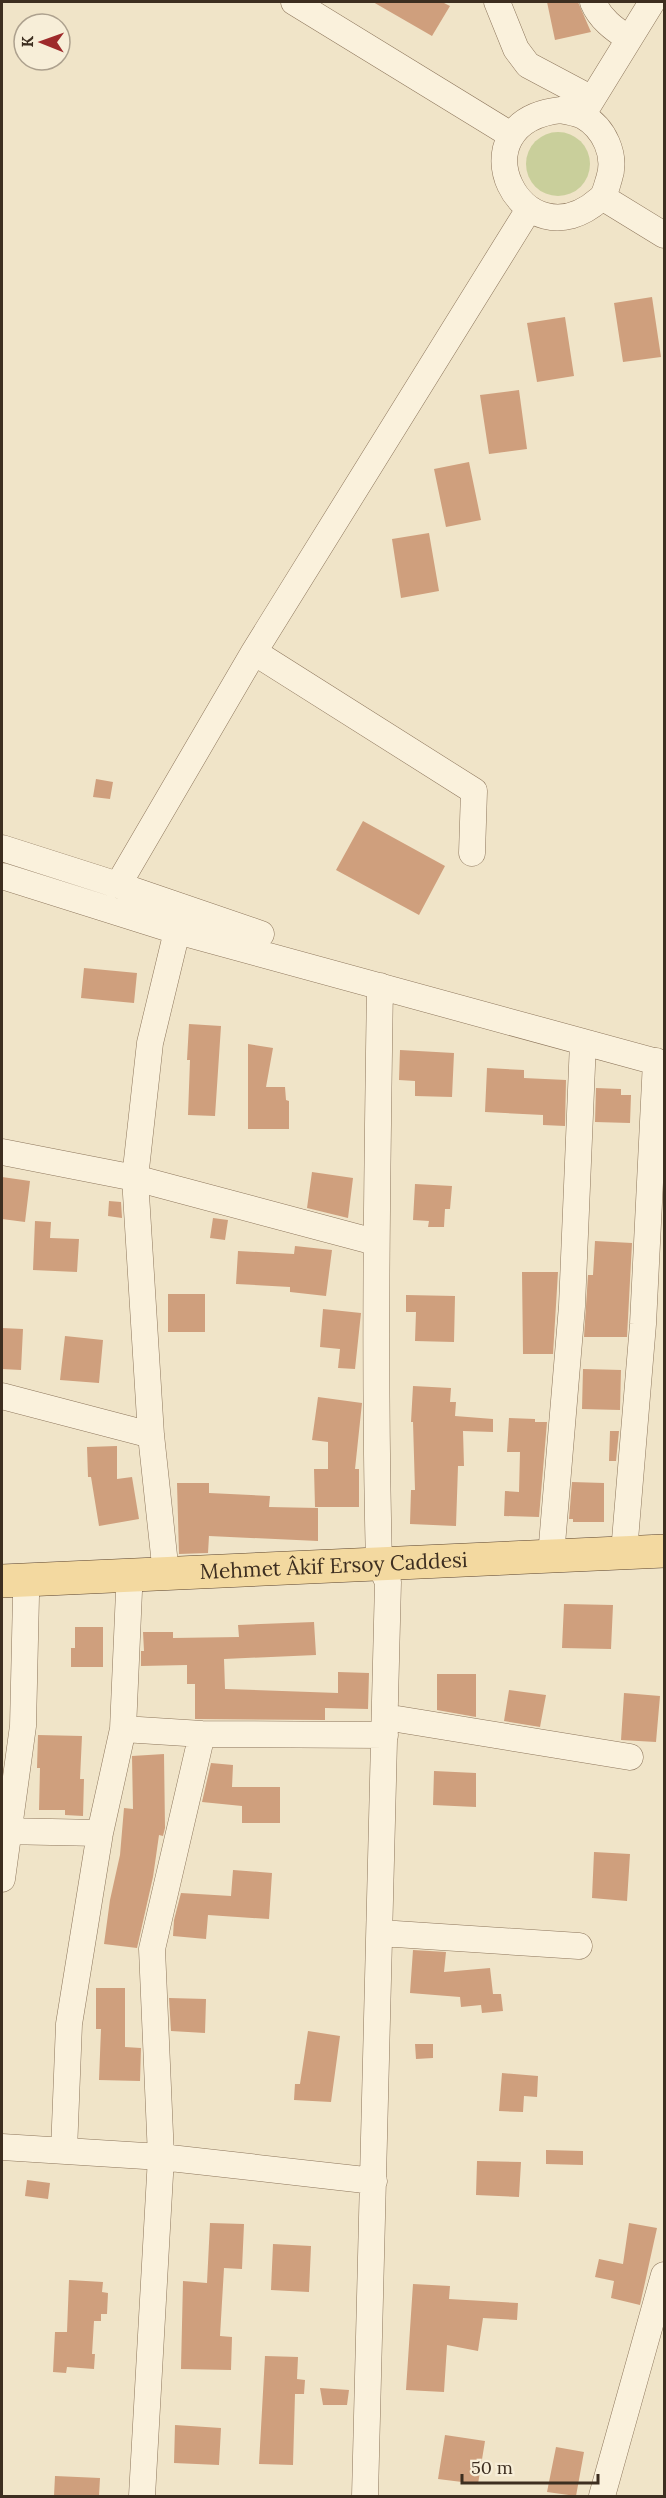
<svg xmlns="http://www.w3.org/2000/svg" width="666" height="2498" viewBox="0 0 666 2498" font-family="Lora,serif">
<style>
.green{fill:#c9cf9b}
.building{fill:#cf9f7d}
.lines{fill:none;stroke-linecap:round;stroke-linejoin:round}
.minor-casing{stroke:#8d765c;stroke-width:27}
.major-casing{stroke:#5b4430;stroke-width:34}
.minor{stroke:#faf1dc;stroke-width:26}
.major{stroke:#f3d9a0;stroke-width:33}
.labels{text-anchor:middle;stroke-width:6;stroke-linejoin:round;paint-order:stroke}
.street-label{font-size:21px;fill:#3d2e20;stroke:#f7eed8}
</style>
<rect width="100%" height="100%" fill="#f0e4c8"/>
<path class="green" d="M526 164a32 32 0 1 1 64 0a32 32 0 1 1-64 0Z"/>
<path class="building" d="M373,2h69l8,4 -18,30z
M547,2h31l13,30 -36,8z
M652,297l9,60 -38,5 -9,-59z
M565,317l9,59 -37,6 -10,-59z
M519,390l8,59 -38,5 -9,-59z
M469,462l12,58 -35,7 -12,-58z
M429,533l10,58 -38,7 -9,-59z
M96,779l17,3 -3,17 -17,-2z
M363,821l82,45 -26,49 -83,-45z
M84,968l53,5 -3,30 -53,-5z
M189,1024l32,2 -6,90 -27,-1 2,-55h-3z
M248,1044l25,4 -7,39h19l1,13 3,1v28h-41z
M400,1050l54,3 -2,44 -37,-1v-15l-16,-1z
M487,1068l37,2v8l42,2 -1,46 -22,-1v-10l-58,-3z
M596,1088l25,1v6h10l-1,28 -35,-1z
M312,1172l41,6 -5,40 -41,-10z
M2,1177l28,4 -5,41 -23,-3z
M415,1184l37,2 -2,23h-5l-1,18h-16l1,-6 -16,-1z
M109,1201l12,1 1,16 -14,-2z
M213,1218l15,2 -3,20 -15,-2z
M35,1221l16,1 -1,16 29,1 -2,33 -44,-2z
M595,1241l37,2 -5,94h-43l4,-62h5z
M295,1246l37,4 -6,46 -36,-4v-5l-54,-3 2,-33 56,3z
M522,1272h36l-5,82h-30z
M168,1294h37v38h-37z
M406,1295l49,1 -1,46 -39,-1 1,-29h-10z
M323,1309l38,4 -6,56 -17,-1 2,-19 -20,-2z
M2,1328l21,1 -2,41 -19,-1z
M65,1336l38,4 -4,43 -39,-3z
M583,1369l38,1 -1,40 -38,-1z
M413,1386l38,2 -1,14h6l-1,14 38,3v13l-30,-1 1,35h-6l-2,60 -46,-2 1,-34h4l-2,-68h-2z
M318,1397l44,6 -7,66h4v38h-44l-1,-38h14v-27l-16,-2z
M509,1418l26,1v3h12l-8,95 -35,-1 1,-25 14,1 1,-40h-13z
M610,1431h9l-3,30h-7z
M117,1446v33l15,-2 7,42 -40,7 -8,-49h-3l-1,-30z
M572,1482l32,1v39h-31v-3h-4z
M177,1483h32v10l61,3 -1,11 49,1v33l-109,-5 -1,17 -29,1z
M564,1604l49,1 -2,44 -49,-1z
M314,1622l2,33 -92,4 1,30 113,4v-21l31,1 -1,36 -43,-1v12l-130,-1v-35h-8v-19l-46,1v-15h3l-1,-19h30v6l66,-1 -1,-12z
M75,1627h28v40h-32v-19h4z
M437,1674h39v43l-39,-7z
M509,1690l37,5 -6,32 -36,-6z
M624,1693l36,3 -4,46 -35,-2z
M38,1735l44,1 -2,43h4l-1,37 -18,-1v-5h-26l1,-42h-3z
M164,1754l1,74 -2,8 -4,-1 -6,42 -16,71 -33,-4 6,-44 10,-45 4,-47 9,1 -1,-53z
M211,1763l22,2 -1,22h48v36h-38v-17l-40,-4z
M434,1771l42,2v34l-43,-2z
M594,1852l36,2 -3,47 -35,-3z
M233,1870l39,3 -3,46 -61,-4 -2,24 -33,-3 1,-16 7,-27 50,3z
M413,1950l33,2 -2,20 46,-4 3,26h8l2,17 -21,2 -1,-8 -20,2 -1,-10 -50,-4z
M96,1988h29v59l16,1 -1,33 -41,-1 2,-51h-5z
M169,1998l37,1 -1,34 -34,-2z
M308,2031l32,5 -9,66 -37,-2 1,-16h5z
M415,2044h18v14l-17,1z
M502,2073l36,3 -1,21 -13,-1 -1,16 -24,-1z
M546,2150l37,1v14l-37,-1z
M477,2161l44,1 -2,35 -43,-2z
M27,2180l23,3 -2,16 -23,-3z
M210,2223l34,1 -2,45 -18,-1 -4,68 12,1 -1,33 -50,-1 2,-88 24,2z
M629,2223l28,5 -17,77 -29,-7 3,-17 -19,-4 4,-18 24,5z
M273,2244l38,2 -2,46 -38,-2z
M69,2280l34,2 -1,10 6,1 -1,21h-6v7h-7l-2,33h3l-1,15 -27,-2 -1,6 -13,-1 2,-40h12z
M413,2284l37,2 -1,13 69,4 -1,17 -34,-2 -5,33 -31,-6 -3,47 -38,-2z
M265,2356l33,1 -1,22 8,1 -1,14h-9l-2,71 -34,-1z
M320,2388l29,2 -2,15h-24z
M175,2425l46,3 -2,37 -45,-2z
M445,2435l40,6 -7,43 -40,-5z
M556,2447l28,5 -8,44 -29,-4z
M55,2476l45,2 -1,18h-45z"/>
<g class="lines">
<g class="minor-casing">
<path id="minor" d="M294,2l217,133
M497,2l19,47 12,16 64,34
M593,2c7,17 21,27 36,37
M561,110c7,2 16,3 22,6 21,12 34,39 26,63 -2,6 -4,16 -9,20 -78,69 -149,-77 -39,-89z
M583,114l69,-112
M602,197l62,38
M2,848l116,37 136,-233
M472,853l2,-62 -220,-139 275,-443
M2,876l175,55 487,133
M118,885l143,49
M2,1152l133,26 240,64
M2,1396l149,39
M624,1552l19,-228 13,-263
M551,1556l21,-250 11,-264
M166,1574l-15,-139 -16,-257 15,-135 27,-112
M385,1717l245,40
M123,1729l79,5 183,1
M2,1831l98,2
M2,1879l21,-153 3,-130
M380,1933l199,13
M2,2147l159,10 213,24
M64,2151l5,-127 31,-191 23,-104 6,-138
M142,2496l19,-339 -9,-208 50,-215
M365,2496l23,-914 -9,-19c-5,-192 -2,-384 1,-577
M602,2496l62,-221"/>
</g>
<g class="major-casing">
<g id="major">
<path id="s1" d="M2,1581l662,-30"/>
</g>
</g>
<use href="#minor" class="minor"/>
<use href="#major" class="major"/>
</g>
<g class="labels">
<g class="street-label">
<text dy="7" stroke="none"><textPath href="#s1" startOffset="332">Mehmet Âkif Ersoy Caddesi</textPath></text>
</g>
</g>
<rect width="666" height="2498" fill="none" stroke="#3d2e20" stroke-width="6"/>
<g transform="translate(42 42) rotate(271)"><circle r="28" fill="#f7eed8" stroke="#ada18e" stroke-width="1.5"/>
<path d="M0-4.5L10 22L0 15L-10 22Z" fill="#9e2a2b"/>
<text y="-9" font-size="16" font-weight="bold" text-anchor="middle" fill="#3d2e20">K</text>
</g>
<path d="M462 2474v9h136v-9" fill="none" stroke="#3d2e20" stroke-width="3"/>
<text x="471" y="2474" font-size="18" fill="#3d2e20" stroke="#f7eed8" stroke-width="4.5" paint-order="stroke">50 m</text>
</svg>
